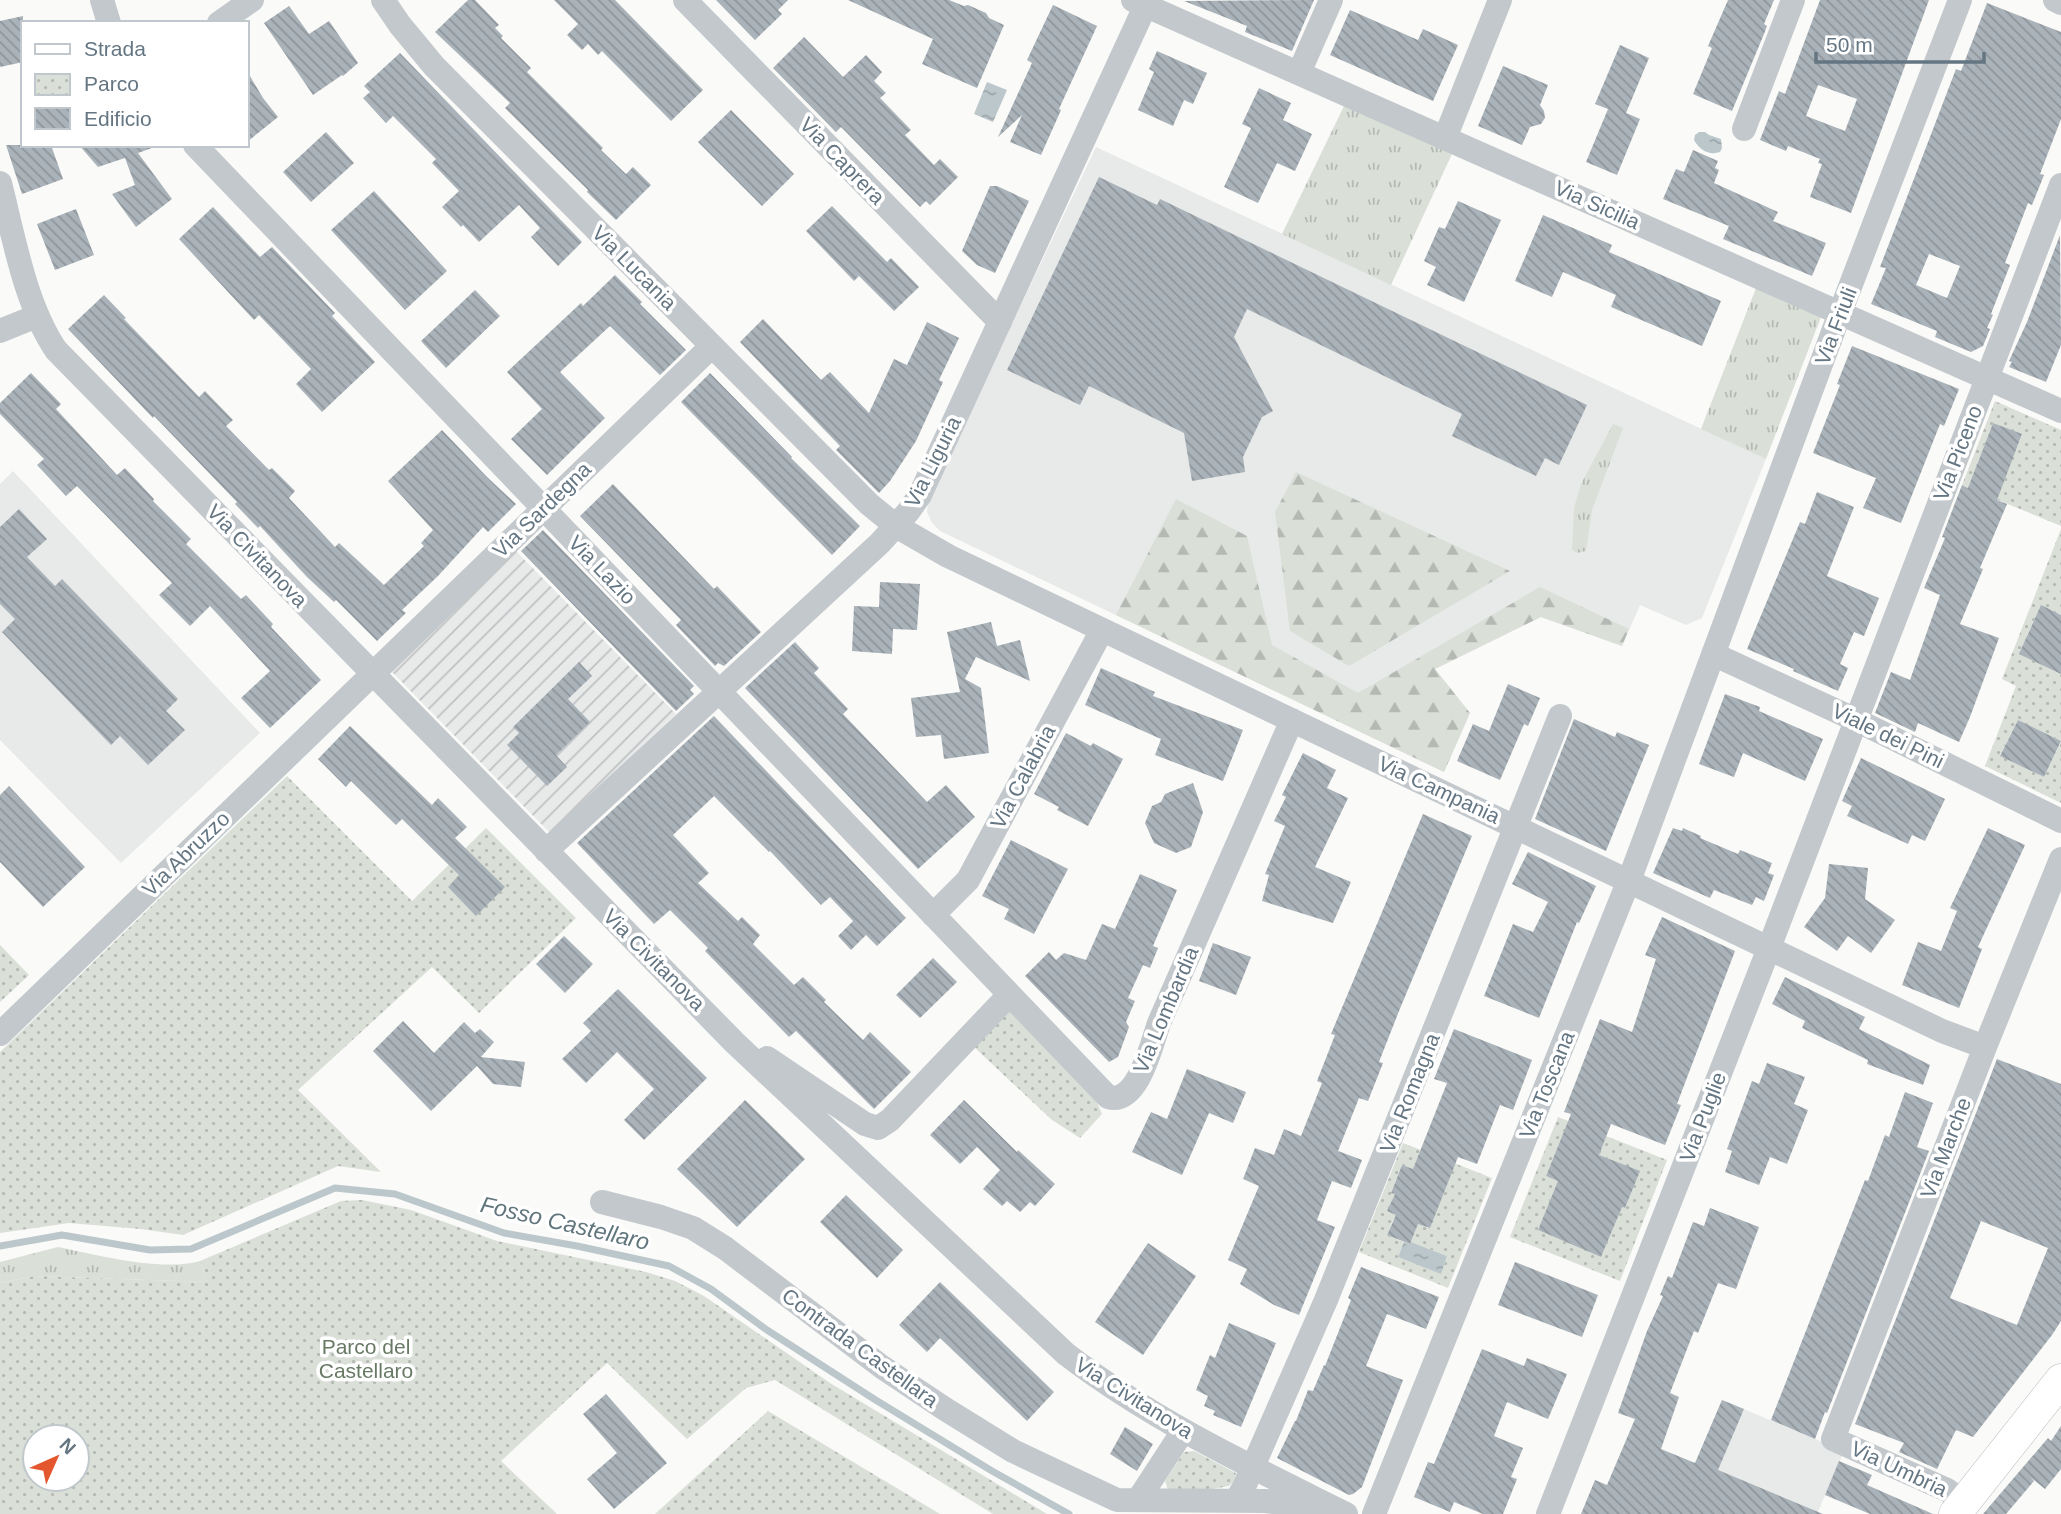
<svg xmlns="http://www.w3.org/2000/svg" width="2061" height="1514" viewBox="0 0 2061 1514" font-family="Helvetica,sans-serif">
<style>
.built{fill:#e8e9e9}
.industrial{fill:url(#industrial-furrows)}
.grass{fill:url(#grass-tufts)}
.forest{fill:url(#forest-firs)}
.park{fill:url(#park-dots);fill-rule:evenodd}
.water{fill:url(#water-ripples)}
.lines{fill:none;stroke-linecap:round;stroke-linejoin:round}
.stream{stroke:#bbc7cb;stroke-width:7}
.building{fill:url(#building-back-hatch);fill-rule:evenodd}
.major-casing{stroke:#b5babe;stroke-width:33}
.minor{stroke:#c3c8cc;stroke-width:24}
.major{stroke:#fff;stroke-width:32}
.labels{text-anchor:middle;stroke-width:7;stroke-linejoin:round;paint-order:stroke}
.street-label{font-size:21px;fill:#657683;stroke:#fff}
.park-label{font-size:21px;fill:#687a64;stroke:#fff}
.water-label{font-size:23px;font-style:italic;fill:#60757c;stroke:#fff}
</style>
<defs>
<pattern id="industrial-furrows" width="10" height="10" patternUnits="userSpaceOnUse" patternTransform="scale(1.75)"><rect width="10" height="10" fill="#e8e9e9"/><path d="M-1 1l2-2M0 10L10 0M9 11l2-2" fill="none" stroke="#c0c1c2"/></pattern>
<pattern id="grass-tufts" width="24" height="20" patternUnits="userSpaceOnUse" patternTransform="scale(1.75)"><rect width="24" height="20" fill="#dadfd7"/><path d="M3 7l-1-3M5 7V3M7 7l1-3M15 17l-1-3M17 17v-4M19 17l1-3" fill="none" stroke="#b4b9b4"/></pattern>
<pattern id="forest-firs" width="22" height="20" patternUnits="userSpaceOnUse" patternTransform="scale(1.75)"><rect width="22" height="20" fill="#dadfd7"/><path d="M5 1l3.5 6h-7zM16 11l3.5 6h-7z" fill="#b4b9b4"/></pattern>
<pattern id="park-dots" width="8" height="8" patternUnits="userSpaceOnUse" patternTransform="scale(1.75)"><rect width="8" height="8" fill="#dadfd7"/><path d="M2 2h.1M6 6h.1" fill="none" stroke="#b4b9b4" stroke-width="1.8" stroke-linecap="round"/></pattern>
<pattern id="water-ripples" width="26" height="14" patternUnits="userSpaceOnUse" patternTransform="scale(1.75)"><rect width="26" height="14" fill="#bbc7cb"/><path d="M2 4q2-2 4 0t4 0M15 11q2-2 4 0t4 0" fill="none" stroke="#9ca6aa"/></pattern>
<pattern id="building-back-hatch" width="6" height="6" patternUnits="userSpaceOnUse" patternTransform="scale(1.75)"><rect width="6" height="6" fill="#aab3b9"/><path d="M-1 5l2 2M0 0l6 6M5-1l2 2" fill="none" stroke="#8e969c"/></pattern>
</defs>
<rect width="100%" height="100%" fill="#fafaf8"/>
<path class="built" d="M1096,147l670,312 -64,159 -16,7 -46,-20 -18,41 -81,-29 -106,52 35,44 -26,59 -504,-241 -8,-8 -5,-11 1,-11z
M13,471l247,262 -139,130 -121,-123v-256z
M1722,1400l122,51 -27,63h-143z"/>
<path class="industrial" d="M516,551l160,163 -126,119 -159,-162z"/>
<path class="grass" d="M1344,106l108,48 -61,131 -109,-51z
M1756,288l65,29 -55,142 -65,-30z
M1613,424l10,4 -31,82 -6,41 -9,2 -5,-3 2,-42 7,-24z
M58,1247c39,8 104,25 142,14l7,21 -172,-6 -35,7v-21z"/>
<path class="forest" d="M1296,472l214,99 -161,95 -59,-35 -15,-119z
M1176,499l71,37 25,109 86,48 182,-106 89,42 -7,17 -81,-29 -106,52 35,44 -26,59 -328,-157z"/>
<path class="park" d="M1995,401l66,29v96l-99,-41zM1993,423l29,12 -18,44 -28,-12z
M2061,529v86l-20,-9 -14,29 34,39v67l-43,-21 -18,35 44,22 17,-35v61l-76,-37 31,-80 -14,-7z
M287,776l125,125 74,-73 90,90 -97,95 -47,-46 -134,123 83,82 -43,-6 -155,69 -42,-6 -72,-6 -69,10v-181zM475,859l29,28 -28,28 -28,-28z
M0,945l29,30 -29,27z
M1009,1010l87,90 6,14 -22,24 -28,-18 -78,-73z
M1558,1117l109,43 -47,121 -110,-44zM1561,1139l40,24 3,-6 35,15 -14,36 -12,-5 4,15 -16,39 -63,-27 15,-36 13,-10 -20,-8z
M1403,1143l89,35 -44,110 -89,-36zM1402,1165l45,18 -18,45 -41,-17 7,-17 -4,-2zM1393,1220l23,9 -5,13 36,14 -6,17 -43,-16 6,-15 -17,-7z
M362,1200l49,10 86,31 149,31 29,9 29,15 126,87 217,131h-54l-218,-134 -29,8 -59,51 -80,-76 -106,98 56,53h-557v-231l35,-7 172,6 -7,-21 141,-60zM35,1437h42v42h-42z
M768,1411l172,103h-285z
M1194,1451l42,22 -2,8 -5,5 -17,3 -44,1 -3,-9 19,-29z"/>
<path class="water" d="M987,82l20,8 -14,32 -19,-8z
M1699,132h6l4,3 12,4 1,9 -2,4c-12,4 -21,-3 -26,-12l1,-5z
M1404,1242l6,2 1,-2 36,14 -6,18 -43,-17z"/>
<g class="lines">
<path class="stream" d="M0,1246l62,-11 88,15 41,-1 144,-61 60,6 109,39 73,13 92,20 42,23 56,41 107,69 118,72 77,43"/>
</g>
<path class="building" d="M468,0h7l24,25 -4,3 8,8 -2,2 30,30 -4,4 76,76 -2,2 25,24 7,-7 18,18 -35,35 -29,-28 1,-2 -83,-82 5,-5 -75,-71z
M554,0h61l88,90 -32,31 -69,-70 -4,4 -10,-11 -6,6 -15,-15 11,-11z
M716,0h72l-10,10 4,4 -27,26z
M848,0h101l15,6 4,-1 18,8 3,5 15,7 -27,63 -55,-24 11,-25z
M1314,0l-22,51 -47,-19 2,-6 -63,-25z
M1728,0h46l-10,24 3,2 -3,8 -32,77 -39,-17 19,-46 -4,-2z
M1820,0h109l-78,213 -41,-16 12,-33 -4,-1 2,-4 -32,-13 -2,5 -26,-11 19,-49 6,3zM1818,85l39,14 -12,32 -39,-15z
M1987,3l74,29v87l-21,55 4,1 -12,30 -4,-2 -23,60 5,2 -19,49 2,1 -6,13 3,1 -7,17 -12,6 -36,-15 2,-6 -66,-27 15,-36 -6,-1 27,-70 49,-128 5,2zM1929,254l31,12 -13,32 -31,-13z
M1053,5l44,21 -38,83 2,1 -20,45 -31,-13 12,-27 -24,22 34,-74 -5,-3z
M289,6l20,28 20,-13 29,42 -15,13 -1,-1 -29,20 -49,-72z
M1350,10l68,30 5,-11 35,16 -25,56 -103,-46z
M23,16v46l-23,5v-46z
M804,37l39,40 23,-22 16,17 -8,9 12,12 -6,5 31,32 -6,5 29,30 6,-6 18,18 -28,28 -4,-4 -6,6 -79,-80 -5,5 -63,-64z
M1620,45l29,13 -23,55 14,6 -23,56 -31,-13 22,-53 -13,-5z
M1157,51l50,22 -14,31 -9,-4 -11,26 -35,-16 16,-38 -5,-3z
M400,53l182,189 -24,24 -27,-29 9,-9 -21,-23 -40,37 -16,-17 -2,2 -19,-20 17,-16 -27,-28 4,-4 -43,-43 -7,7 -23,-25 7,-6 -6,-6z
M1503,66l45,19 -8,20 4,6 1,7 -4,6 -11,3 -8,18 -44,-19z
M247,71l16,27 15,19 -31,25z
M1259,88l32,15 -8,17 29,14 -17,37 -18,-8 -19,40 -34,-16 27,-59 -9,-4z
M731,110l63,64 -32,32 -64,-64z
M326,132l28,31 -43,39 -28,-30z
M6,145h45l12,34 -41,15z
M79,145h73v3l-14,5 34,46 -36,28 -24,-33 23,-9 -10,-27 -27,9z
M1693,150l25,11 -3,7 4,2 -5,13 64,29 -5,9 53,22 -14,33 -89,-37 6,-13 -66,-27 13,-30 8,3z
M1099,177l58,28 3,-6 427,206 -28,60 -14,-7 -9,18 -84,-40 10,-22 -215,-105 -13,28 39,74 -11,6 -19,40 2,15 -53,9 -8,-48 -95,-47 -9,19 -73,-35z
M990,186h7l32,15 -34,72 -18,-8 -15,-14z
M374,191l73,80 -42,39 -74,-80z
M1458,201l43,19 -37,82 -37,-17 9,-18 -12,-6 15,-34 6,2z
M832,206l55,56 4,-4 28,29 -25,24 -35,-35 -5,5 -48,-50z
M213,207l47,50 12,-10 63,66 -3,3 43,46 -53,50 -26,-28 15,-15 -52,-54 -5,5 -75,-81z
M76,209l18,46 -39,15 -18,-46z
M1543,215l69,30 -3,7 112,49 -19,45 -91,-39 5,-12 -53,-23 -11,25 -37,-16z
M2060,235l1,110 -15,37 -37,-15 3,-5 -3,-1 18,-39z
M615,275l27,27 -2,2 46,46 -26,25 -50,-49 -50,46 45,46 -58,57 -36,-36 31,-30 -35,-37 74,-69 2,3z
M475,290l25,26 -54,52 -25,-27z
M104,295l22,23 -2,1 75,78 6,-6 28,29 -7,6 43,44 3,-2 23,23 -6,7 46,49 4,-4 45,42 40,-39 -3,-3 12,-13 -45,-49 54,-51 45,47 29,27 -28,28 -5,-5 -45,49 -36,34 4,3 -29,28 -41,-41 -2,2 -27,-25 -47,-51 -2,2 -23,-24 2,-2 -83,-86 -1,2 -85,-89z
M763,319l58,61 9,-8 39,41 25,-54 13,6 20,-43 32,16 -20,42 4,2 -27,59 -26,40 -11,12 -43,-43 4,-4 -100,-104z
M1852,346l107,43 -15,37 -4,-2 -39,99 -38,-15 13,-30 -63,-25 27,-68 -3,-1z
M31,373l30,31 -5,5 61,66 8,-7 29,31 -1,2 38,38 -5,5 55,55 5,-4 27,29 -2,3 50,53 -51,48 -29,-30 29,-27 -60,-65 -20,20 -31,-31 13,-12 -95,-97 -11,10 -29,-31 7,-6 -44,-45v-11z
M710,373l82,84 -1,1 69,68 -28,29 -151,-153z
M1993,423l29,11 -25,66 10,4 -27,64 3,1 -23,55 39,14 -29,79 -11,25 -41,-19 -3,9 -40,-19 16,-41 19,8 30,-85 -16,-7 21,-50 -3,-1 20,-52 6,3z
M613,484l101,105 3,-3 44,46 -37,34 -6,-3 -3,3 -39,-41 5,-5 -101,-104z
M1817,492l37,15 -27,69 52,22 -15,38 -10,-4 -14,32 8,4 -10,23 -45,-20 1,-2 -47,-20 53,-127 5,2z
M19,509l28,30 -20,18 28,29 7,-7 116,120 -12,12 19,19 -37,35 -28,-29 -9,9 -109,-113 13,-13 -15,-15v-77z
M543,530l151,156 -4,4 4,4 -18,17 -155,-160z
M880,582l40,2 -3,46 -24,-1 -1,25 -40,-3 2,-45 25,1z
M2041,605l20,10v59l-42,-20z
M991,622l6,24 23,-6 10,41 -54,-24 -11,22 16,9 8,65 -45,6 -3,-24 -25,2 -5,-39 49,-6 -13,-60z
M795,642l24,26 -5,5 34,36 -5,5 84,88 19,-17 29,32 -57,52 -173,-181z
M579,662l13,14 -24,23 22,23 -34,33 11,12 -20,19 -40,-41 12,-12 -6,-6z
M1101,668l54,24 -2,4 90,34 -20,51 -68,-26 6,-16 -76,-34z
M1508,684l32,14 -12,28 -4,-2 -24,56 -43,-19 16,-37 16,7z
M1725,694l35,13 -1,4 64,28 -18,42 -62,-28 -9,24 -35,-13z
M714,716l192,202 -29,28 -11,-11 -15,15 -13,-14 15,-15 -23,-24 -9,8 -51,-54 -1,1 -55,-56 -41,39 36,38 -11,10 40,38 4,-4 18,18 -7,9 41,41 9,-8 23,23 -2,2 39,38 7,-8 41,40 -37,37 -78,-78 -7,6 -84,-86 3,-3 -38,-38 -16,14 -77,-81z
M1574,719l41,18 2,-5 32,13 -43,106 -71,-32z
M2018,720l43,21 -17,36 -44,-21z
M350,726l82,79 6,-7 29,29 -12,11 50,49 -29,29 -28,-29 11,-12 -57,-56 -6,6 -45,-44 -5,6 -28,-28z
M1066,733l25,13 2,-3 30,16 -35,67 -31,-16 2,-3 -25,-13z
M1303,753l33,17 -9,18 21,10 -33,69 36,15 -18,41 -71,-22 7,-26 -4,-1 20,-48 -11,-5 12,-24 -4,-2z
M1861,758l84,41 -20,42 -13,-6 -4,9 -61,-28 5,-10 -10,-5z
M1193,783l10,29 -12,35 -15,6 -22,-10 -9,-20 7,-17 9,-4 4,-8z
M9,786l76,81 -42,40 -43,-45v-67z
M1423,814l49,22 -73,175 -20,51 4,1 -15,38 -9,-3 -21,53 24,9 -11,28 -19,-7 -15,39 18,7 -36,88 -25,-10 -34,-21 7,-15 -19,-9 31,-74 -16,-7 12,-31 19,7 10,-26 17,7 21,-53 -5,-2 18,-46 -4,-1z
M1673,828l9,3 1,-3 18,8 -1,2 38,16 2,-4 32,13 -4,10 6,2 -10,26 -8,-4 -4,8 -38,-15 -4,8 -57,-25z
M1988,828l37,17 -47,102 4,2 -23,59 -57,-23 16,-43 23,9 16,-40 -7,-3z
M1011,840l57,29 -34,65 -30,-15 5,-10 -27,-13z
M1528,852l68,34 -17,37 -2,-1 -38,96 -55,-22 29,-72 20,8 15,-30 -36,-18z
M1829,864l39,4 -3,31 30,21 -24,33 -23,-17 -11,15 -33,-24 21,-29z
M1140,874l37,16 -24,56 5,2 -8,20 -7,-3 -15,33 7,3 -9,21 3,5 -11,30 -9,5 -84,-86 24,-24 7,8 8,-7 22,7 16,-36 13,5z
M1662,917l73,34 -58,153 4,1 -16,40 -54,-21 -12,31 41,16 -15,37 -3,-1 -21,50 -63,-27 20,-49 -12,-5 25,-62 -7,-2 36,-93 32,13 24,-73 -11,-4z
M564,936l29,28 -28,29 -29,-29z
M1213,943l38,14 -15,38 -37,-14z
M933,958l24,24 -37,36 -24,-23z
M1785,977l80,40 -6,12 71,36 -7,20 -56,-21 1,-4 -66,-32 3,-7 -33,-17z
M618,989l89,89 -63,62 -20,-20 30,-31 -37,-37 -31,31 -24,-24 29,-28 -8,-8z
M403,1021l31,32 30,-31 11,11 5,-4 14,13 -13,15 44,5 -4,25 -28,-3 -16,-18 -46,45 -58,-60z
M1454,1029l78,31 -19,50 -13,-5 -23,59 -19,-7 -28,71 -12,-4 -8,20 -23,-9 9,-20 -9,-4 8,-17 -4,-1 11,-28 11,4 34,-86 -13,-4z
M1997,1059l64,25v237l-9,14 -79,102 -17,-7 -19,39 -38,-17 5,-9 -49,-19zM1981,1221l67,27 -31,77 -67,-27z
M1767,1063l38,14 -11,27 14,6 -21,54 -17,-7 -11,28 -34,-13 7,-21 -5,-2 25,-68 7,3z
M1187,1069l59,23 -13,31 -24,-10 -27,62 -50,-23 19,-40 16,7z
M1905,1092l28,11 -16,44 12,4 -102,262 -2,-1 -10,27 -44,-19 94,-240 3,1 17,-46 4,2z
M745,1100l60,59 -68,68 -60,-58z
M964,1100l53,52 1,-2 37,34 -20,22 -5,-4 -10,10 -13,-11 -5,5 -19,-17 17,-19 -23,-23 -17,17 -30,-29z
M846,1195l57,55 -26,28 -57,-56z
M1710,1208l49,19 -23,62 -18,-6 -20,50 -4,-2 -24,62 9,4 -18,52 34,14 27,-63 22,9 -26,61 105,44h-242l14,-34 12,5 28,-66 -17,-6 29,-82 16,-35 -3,-1 8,-19 4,2 21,-56 11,4z
M1148,1243l48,33 -53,79 -48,-33z
M1515,1262l83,33 -16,42 -84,-32z
M1361,1267l78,30 -13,32 -39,-15 -21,52 37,14 -41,107 -9,7 -4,1 -72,-37 18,-37h1l12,-31 5,1 11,-26 1,1 26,-66 -3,-2z
M940,1282l114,110 -27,29 -87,-83 -13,14 -28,-27z
M1229,1323l47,20 -35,84 -28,-12 2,-4 -11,-5 4,-10 -12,-6 14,-35 5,3z
M1482,1349l42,17 3,-8 40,16 -19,45 -41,-17 -13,34 29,12 -12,29 6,2 -14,35h-20l-29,-12 -4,10 -36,-15 14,-35 6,2z
M606,1394l61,69 -53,46 -27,-30 30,-26 -34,-39z
M2061,1426v43l-16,20 -15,-12 4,4 -28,33h-23l65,-76 3,3z
M1125,1427l28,17 -16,27 -27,-17z
M1839,1461l33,14 -5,10 66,29h-63l-45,-19z"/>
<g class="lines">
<g class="major-casing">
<path id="major" d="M1955,1514l106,-134"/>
</g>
<path class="minor" d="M102,0l7,23
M383,0l17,25 34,41 435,438 27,22 52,30 994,475 43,16
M685,0l315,322
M1133,0l928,411
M2055,0l6,3
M219,23l33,-23
M1299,73l32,-73
M1744,129l49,-129
M1445,138l55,-138
M195,145l913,952c30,9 44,-54 51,-74l133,-303
M0,183c14,55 25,121 56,167l679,693 331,311c86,66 184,112 280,160
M0,331l37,-15
M1713,654l143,66 205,101
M546,851l334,-308 28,-31 12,-17 228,-495
M933,915l35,-35 134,-250
M0,1034l712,-688
M767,1058l98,66 13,4 12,-8 119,-125
M602,1202l59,15 32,11 32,20 157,119 63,42 68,42 104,49 148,1 55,7
M1138,1500l45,-69
M1236,1501l8,-14 82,-187 234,-584
M1964,1502l-17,-12 -114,-51 152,-392 76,-188
M1374,1514l259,-644 207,-557 120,-313
M1548,1514l221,-566 292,-763"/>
<use href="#major" class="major"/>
</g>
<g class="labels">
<g class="street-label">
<text transform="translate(842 161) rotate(46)" y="7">Via Caprera</text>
<text transform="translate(1597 205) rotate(24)" y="7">Via Sicilia</text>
<text transform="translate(634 268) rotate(45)" y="7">Via Lucania</text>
<text transform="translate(1836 326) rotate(-69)" y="7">Via Friuli</text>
<text transform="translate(1958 453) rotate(-69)" y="7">Via Piceno</text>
<text transform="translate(933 462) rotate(-63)" y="7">Via Liguria</text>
<text transform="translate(542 510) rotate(-44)" y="7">Via Sardegna</text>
<text transform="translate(257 556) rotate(46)" y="7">Via Civitanova</text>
<text transform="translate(602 570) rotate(46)" y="7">Via Lazio</text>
<text transform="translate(1888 736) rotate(26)" y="7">Viale dei Pini</text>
<text transform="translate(1023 777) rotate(-62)" y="7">Via Calabria</text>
<text transform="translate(1439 790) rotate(25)" y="7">Via Campania</text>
<text transform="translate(186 854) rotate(-44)" y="7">Via Abruzzo</text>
<text transform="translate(654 960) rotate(45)" y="7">Via Civitanova</text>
<text transform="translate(1166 1010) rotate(-67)" y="7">Via Lombardia</text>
<text transform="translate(1547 1085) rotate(-68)" y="7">Via Toscana</text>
<text transform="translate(1410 1093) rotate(-68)" y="7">Via Romagna</text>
<text transform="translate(1703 1117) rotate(-69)" y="7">Via Puglie</text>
<text transform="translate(1946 1148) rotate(-69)" y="7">Via Marche</text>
<text transform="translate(860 1348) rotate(36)" y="7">Contrada Castellara</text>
<text transform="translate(1134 1398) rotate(32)" y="7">Via Civitanova</text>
<text transform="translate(1899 1469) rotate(25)" y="7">Via Umbria</text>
</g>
<g class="park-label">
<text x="366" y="1354">Parco del<tspan x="366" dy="24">Castellaro</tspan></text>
</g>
<g class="water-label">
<text transform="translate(565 1223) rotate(13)" y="8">Fosso Castellaro</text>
</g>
</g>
<rect x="21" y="21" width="228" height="126" fill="#ffffff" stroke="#c1c8cd" stroke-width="2"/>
<rect x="35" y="44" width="35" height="10" fill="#ffffff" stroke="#c1c8cd" stroke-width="2"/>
<text x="84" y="56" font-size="21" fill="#657683">Strada</text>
<rect x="35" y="74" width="35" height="21" fill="url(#park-dots)" stroke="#c1c8cd" stroke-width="2"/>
<text x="84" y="91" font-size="21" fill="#657683">Parco</text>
<rect x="35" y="108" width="35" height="21" fill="url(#building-back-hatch)" stroke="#c1c8cd" stroke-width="2"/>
<text x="84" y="126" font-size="21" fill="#657683">Edificio</text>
<g transform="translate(56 1458) rotate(45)"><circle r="33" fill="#ffffff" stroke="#c1c8cd" stroke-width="2"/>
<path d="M0-5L12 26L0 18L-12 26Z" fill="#e4572e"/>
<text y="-10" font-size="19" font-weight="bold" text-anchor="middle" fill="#657683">N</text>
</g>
<path d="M1816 52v10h168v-10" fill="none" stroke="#657683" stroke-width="3.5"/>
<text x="1826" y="52" font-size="21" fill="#657683" stroke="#ffffff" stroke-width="5" paint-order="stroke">50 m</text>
</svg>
